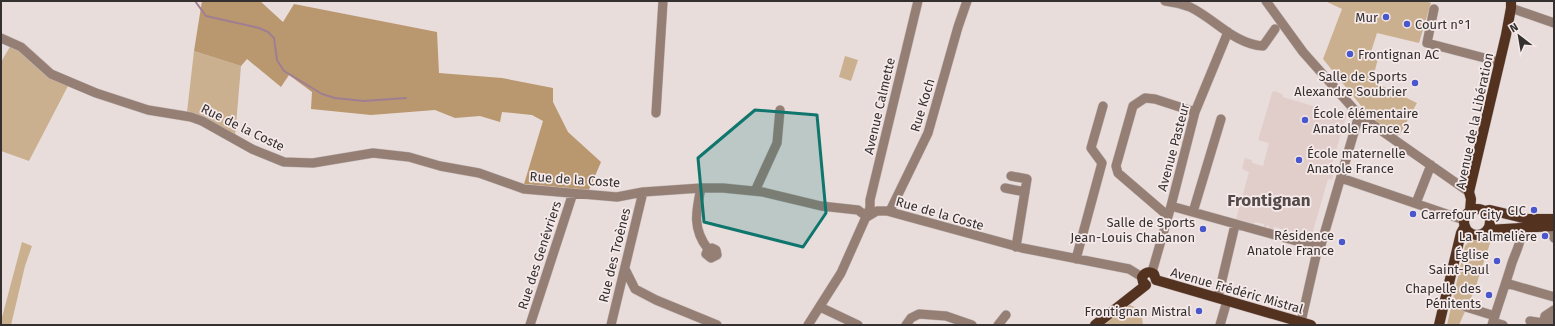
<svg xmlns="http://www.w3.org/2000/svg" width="1555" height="326" viewBox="0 0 1555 326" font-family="'Fira Sans',sans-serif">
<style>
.built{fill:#e1cecb}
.green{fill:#cbb090}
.forest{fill:#b9976f}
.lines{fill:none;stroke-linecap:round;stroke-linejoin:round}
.stream{stroke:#a07e92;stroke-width:2}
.minor-casing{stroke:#c4bab9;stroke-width:10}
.major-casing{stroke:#c4bab9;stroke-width:11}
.minor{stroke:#957f75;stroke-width:9}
.major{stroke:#543220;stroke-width:10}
.marked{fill:#0f766e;fill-opacity:0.2;stroke:#0f766e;stroke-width:3;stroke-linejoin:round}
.poi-dot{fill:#4957cc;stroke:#f5eae9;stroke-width:1.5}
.labels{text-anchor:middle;stroke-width:3.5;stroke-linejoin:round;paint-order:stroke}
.poi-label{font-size:13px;fill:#343030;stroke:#f5eae9;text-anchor:end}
.street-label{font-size:13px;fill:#343030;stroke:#f5eae9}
.district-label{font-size:17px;font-weight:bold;fill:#544b4a;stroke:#f5eae9}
</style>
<rect width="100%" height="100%" fill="#e8dddb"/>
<path class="built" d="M1274,91l8,3 1,3 53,16 3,-3 6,2 2,2 -16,53 4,1 -3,12 -4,-1 -17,59 -3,2 -5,-2 -2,-3 -23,-7 -4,-1 -1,3 -4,-1v-3l-2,-1 -1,3 -2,-1v-3l-9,-2 -1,2 -18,-5 13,-47 -5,-2 -2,-2 3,-10 7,2v3l11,3 6,-23 -11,-3 14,-47z"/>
<path class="green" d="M1325,1h101l5,2 -12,40 -42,-10 -6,19 8,3 -7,26 45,22 -17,31 -5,3 -35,-24 2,-6 -39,-48 19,-50z
M11,45l58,39 -40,77 -28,-10v-89z
M194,51l47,15 -6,71 -48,-25z
M845,56l13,4 -7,21 -12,-4z
M1492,237l-17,52 -16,36h-12l18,-79c7,-9 17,-8 27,-9z
M22,242l10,4 -7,20 -14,59h-10v-4z
M1130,305l11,5 2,15h-40z"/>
<path class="forest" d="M202,1h58l23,21 11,-18 143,28 2,41 63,5 51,10v14l15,30 33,30 -12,28 -65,-6 19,-63 -11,-6 -30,-3 -2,10 -20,-6 -25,2 -20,-8 -64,5 -60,-6 1,-17 -23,-17 -8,12 -34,-28 -6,7 -47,-15z"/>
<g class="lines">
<path class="stream" d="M195,1l11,15 53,12 9,4 6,6 3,22 7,11 38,23 13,4 29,3 42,-3"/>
<g class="minor-casing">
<path id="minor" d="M1165,1c8,1 17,3 25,6 25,12 44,37 73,39l12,-17
M1266,1l37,51 56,63 110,77
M1511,8l43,15
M1434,9l-7,34 73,19
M1,38l20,9 30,27 45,19 52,17 43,7 11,4 50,28 32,13 29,1 60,-10 36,4 31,9 39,7 45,16 93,8 26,-5 58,-4h22l40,4 58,14 37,4 9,7
M656,113l7,-112
M1011,176l16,3 -11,68
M1341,178l123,42
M701,188c-5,23 -9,41 7,61l-2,5 5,4 6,-3 -1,-5 -4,-2 -4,1
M1005,188l20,4
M755,191l22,-48 3,-33
M1416,203l15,-38
M1171,206l147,41 3,-2 38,-130
M890,211l38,-78 30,-106 9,-26
M1193,212l28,-93
M1168,216l-50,-43 -2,-7 17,-60 12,-8 10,1 40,13
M867,217l10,-6h10l135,37 107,21 13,8
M1553,226l-1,5 2,7
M1076,259l26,-96 -11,-15 12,-42
M625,269l10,20 21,11 61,25
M1152,272l19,-66 24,-94 33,-80
M1506,283l48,14
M1218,297l17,-72
M820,307l38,18
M1466,307l29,9
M1530,321l13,2
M1544,321h10
M1301,322l17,-75
M1493,322l10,3
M530,325l43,-132
M611,325l32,-133
M808,325l33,-52 29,-65v-8l48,-199
M906,325l5,-7 8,-4 27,2 26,9
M998,325l8,-10
M1220,325l7,-24
M1492,325c6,-20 13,-39 19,-59 4,-14 12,-24 9,-39
M1543,325l2,-9 9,-6"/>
</g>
<g class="major-casing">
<path id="major" d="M1464 222a13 13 0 1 1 26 0a13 13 0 1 1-26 0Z
M1470,211l1,-12 -2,-7 37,-157 5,-27v-7
M1485,211l5,-1 38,9h26
M1487,230l67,-4
M1156,280l155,45
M1146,285l-3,-3 -1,-5c3,-5 7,-6 12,-3l2,6
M1095,325l51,-40
M1439,325l22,-92 4,-7"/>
</g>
<use href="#minor" class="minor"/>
<use href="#major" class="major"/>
</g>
<path class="marked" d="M755,110l62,5 9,98 -23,34 -99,-25 -6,-64z"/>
<g class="poi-dot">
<circle cx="1386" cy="17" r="4"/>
<circle cx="1407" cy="24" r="4"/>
<circle cx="1350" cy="54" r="4"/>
<circle cx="1415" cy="83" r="4"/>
<circle cx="1305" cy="120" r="4"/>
<circle cx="1299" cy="160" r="4"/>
<circle cx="1534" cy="210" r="4"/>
<circle cx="1413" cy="214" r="4"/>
<circle cx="1203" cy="229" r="4"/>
<circle cx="1545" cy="236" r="4"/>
<circle cx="1342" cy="242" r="4"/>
<circle cx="1497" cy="261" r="4"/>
<circle cx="1489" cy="295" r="4"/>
<circle cx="1199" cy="311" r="4"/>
</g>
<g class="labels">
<g class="poi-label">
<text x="1378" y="22">Mur</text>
<text x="1415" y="29" text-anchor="start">Court n°1</text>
<text x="1358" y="59" text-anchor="start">Frontignan AC</text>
<text x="1407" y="81">Salle de Sports<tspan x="1407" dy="15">Alexandre Soubrier</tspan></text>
<text x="1313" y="118" text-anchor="start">École élémentaire<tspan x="1313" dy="15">Anatole France 2</tspan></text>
<text x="1307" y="158" text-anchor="start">École maternelle<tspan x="1307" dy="15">Anatole France</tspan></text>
<text x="1526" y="215">CIC</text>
<text x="1421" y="219" text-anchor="start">Carrefour City</text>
<text x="1195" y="227">Salle de Sports<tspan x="1195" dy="15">Jean-Louis Chabanon</tspan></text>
<text x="1334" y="240">Résidence<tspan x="1334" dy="15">Anatole France</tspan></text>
<text x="1537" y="241">La Talmelière</text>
<text x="1489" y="259">Église<tspan x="1489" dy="15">Saint-Paul</tspan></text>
<text x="1481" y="293">Chapelle des<tspan x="1481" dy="15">Pénitents</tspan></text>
<text x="1191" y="316">Frontignan Mistral</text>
</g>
<g class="street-label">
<text transform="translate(922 105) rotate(-73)" y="5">Rue Koch</text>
<text transform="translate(879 106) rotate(-77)" y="5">Avenue Calmette</text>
<text transform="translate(1474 121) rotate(-78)" y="5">Avenue de la Libération</text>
<text transform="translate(243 127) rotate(26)" y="5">Rue de la Coste</text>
<text transform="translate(1173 147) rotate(-75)" y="5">Avenue Pasteur</text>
<text transform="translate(575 179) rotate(4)" y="5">Rue de la Coste</text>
<text transform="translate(940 213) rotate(16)" y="5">Rue de la Coste</text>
<text transform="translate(539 255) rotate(-72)" y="5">Rue des Genévriers</text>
<text transform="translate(614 255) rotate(-76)" y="5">Rue des Troènes</text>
<text transform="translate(1237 290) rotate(16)" y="5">Avenue Frédéric Mistral</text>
</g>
<g class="district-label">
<text x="1269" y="206">Frontignan</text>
</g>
</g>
<rect width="1555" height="326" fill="none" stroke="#343030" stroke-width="4"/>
<g transform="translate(1519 36) rotate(329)" stroke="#f5eae9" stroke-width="3" paint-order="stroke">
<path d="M0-3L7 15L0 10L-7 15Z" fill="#343030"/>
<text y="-6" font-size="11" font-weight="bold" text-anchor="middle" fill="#343030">N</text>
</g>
</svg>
